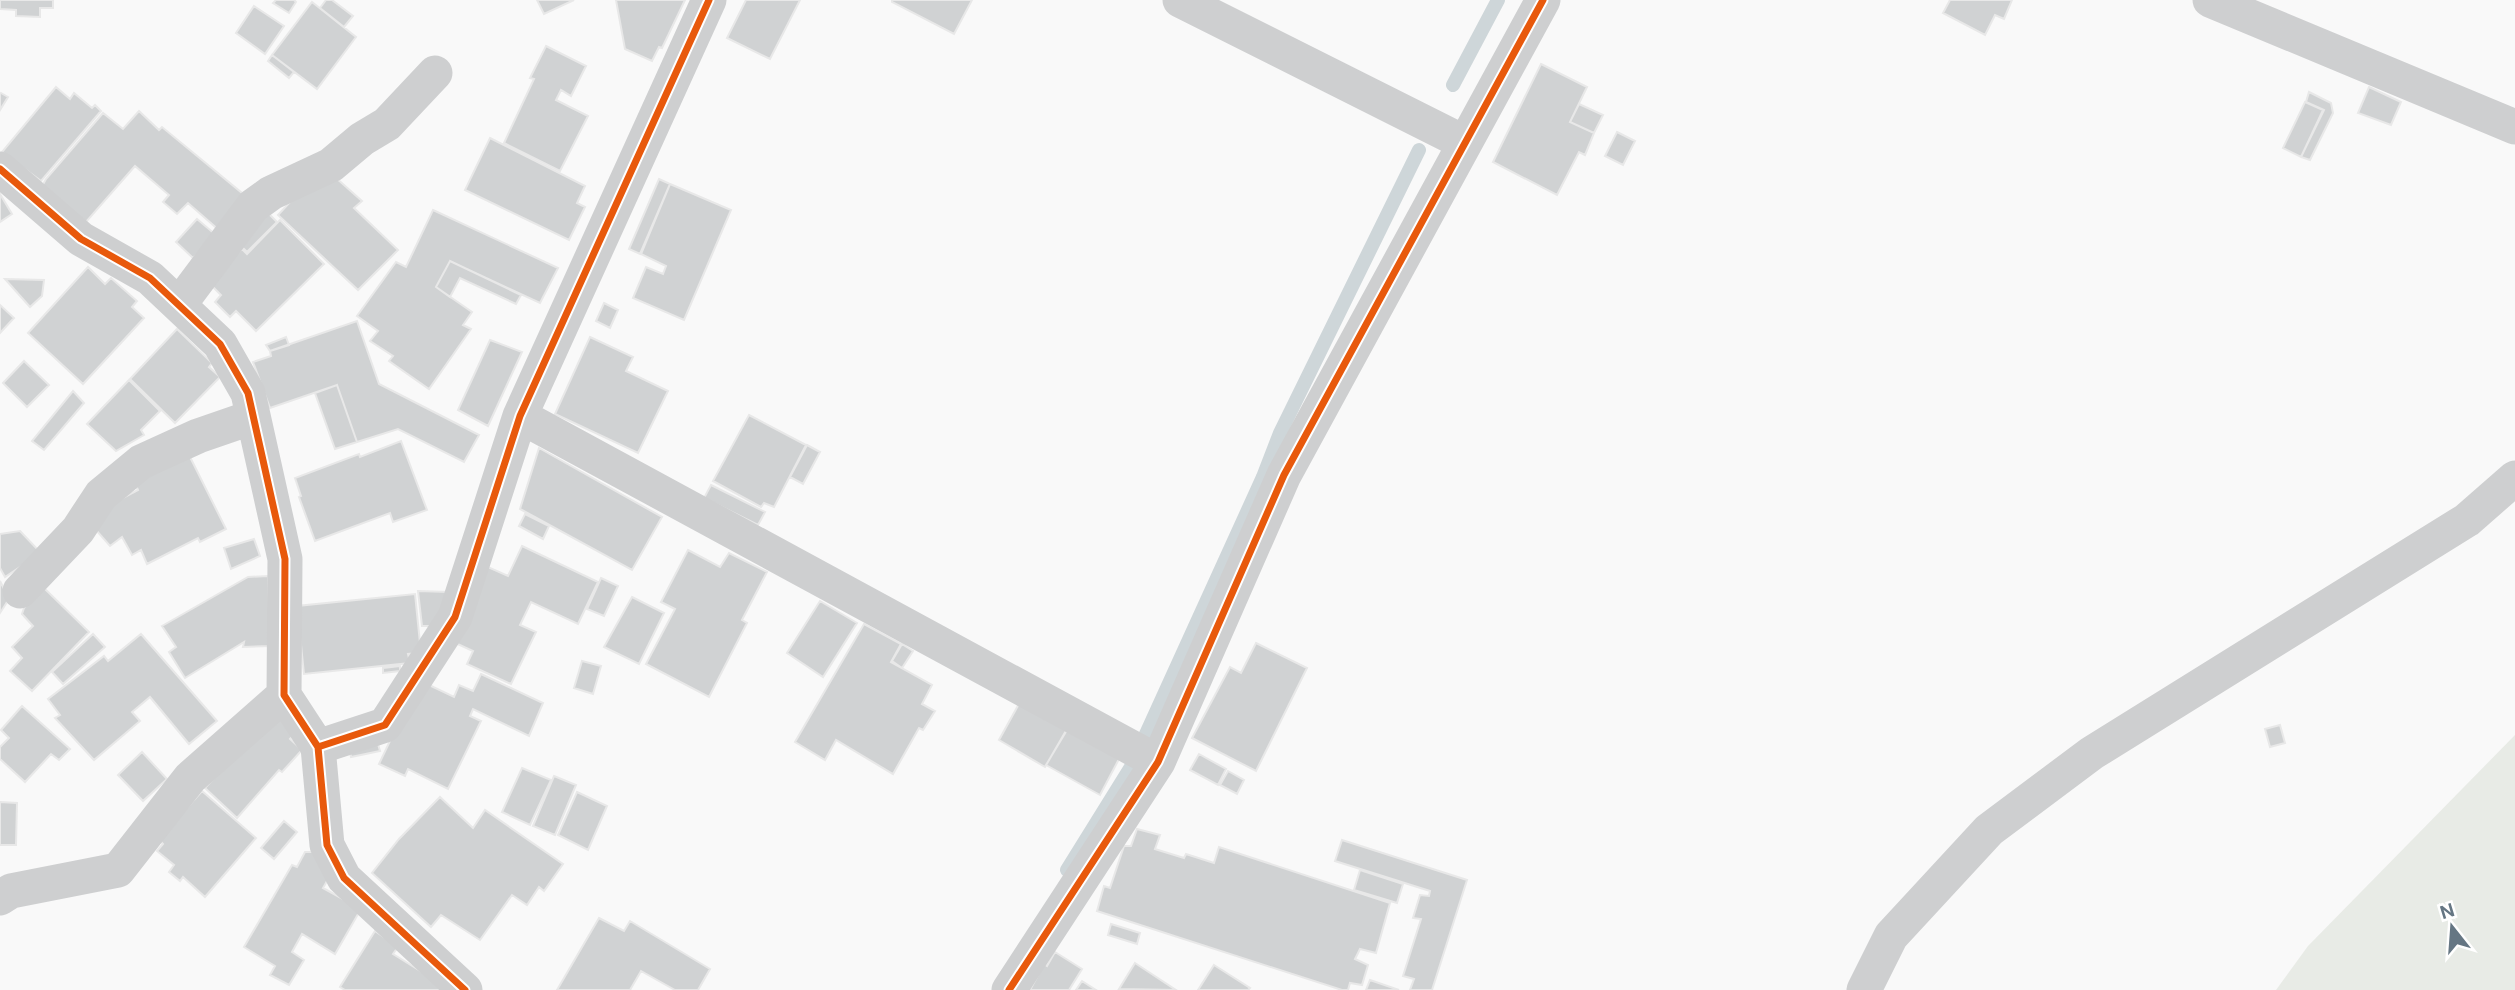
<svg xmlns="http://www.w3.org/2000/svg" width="2515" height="990" viewBox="0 0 2515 990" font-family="'DM Sans',sans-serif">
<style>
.green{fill:#e8ebe6}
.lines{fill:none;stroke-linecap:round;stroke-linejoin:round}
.stream{stroke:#ced6d9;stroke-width:14}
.building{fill:#d0d2d3;stroke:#e8e8e8;stroke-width:2}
.minor{stroke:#cecfd0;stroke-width:35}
.cycleway-casing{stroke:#fff;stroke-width:11}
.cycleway{stroke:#e8590c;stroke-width:7}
</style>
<rect width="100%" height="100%" fill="#f9f9f9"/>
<path class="green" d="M2515,735v255h-239l32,-44z"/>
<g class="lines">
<path class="stream" d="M1453,85l45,-85
M1067,870l64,-103 132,-290 17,-44 139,-283"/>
</g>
<path class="building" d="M0,0h53v8h-13v9l-24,-1v-6l-16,-1z
M276,0h18l2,2 -7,11 -16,-10z
M326,0h6l21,16 -9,11 -24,-19z
M537,0h37l-30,14z
M616,0h69l-23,48 -3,-1 -7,14 -27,-12z
M746,0h54l-30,59 -43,-21z
M892,0h80l-18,34 -62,-32z
M1950,0h62l-8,19 -9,-4 -10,20 -42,-22z
M312,2l44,35 -39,52 -45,-34z
M254,6l30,20 -19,28 -29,-21z
M546,46l40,20 -15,30 -10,-6 -5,10 32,16 -28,55 -56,-28 30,-64 -4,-1z
M272,55l22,17 -5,6 -21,-17z
M1541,64l46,23 -17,35 24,11 -9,22 -6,-3 -22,43 -64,-33z
M56,87l14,12 4,-6 18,15 3,-3 6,6 -60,70 -39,-29z
M2369,87l32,15 -10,23 -33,-12z
M2309,92l22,11 2,10 -23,47 -9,-3 23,-47 -18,-8z
M1,93l7,4 -8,13v-16z
M2305,102l18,8 -22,47 -18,-9z
M1579,104l24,11 -9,18 -24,-11z
M139,111l20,19 3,-3 86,71 -28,33 -32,-28 -11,11 -14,-12 6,-7 -34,-29 -49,56 -45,-34 5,-9 57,-66 20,16z
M1617,132l18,9 -12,24 -18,-9z
M490,138l95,48 -8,17 8,4 -16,33 -104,-50z
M335,177l27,24 -8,7 44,42 -40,40 -80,-75 25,-27z
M659,179l11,5 -30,70 -11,-5z
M670,184l61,26 -47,110 -51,-22 13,-31 17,7 3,-8 -25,-12z
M0,194l12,20 -12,8z
M433,210l125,58 -18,35 -90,-42 -14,26 36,25 -9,13 8,4 -42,60 -40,-28 4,-5 -23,-15 8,-10 -21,-15 39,-54 10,5z
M267,212l10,10 -30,30 -10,-10z
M197,219l19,16 -23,23 -17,-16z
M280,220l44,44 -68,67 -20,-20 -6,6 -15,-15 6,-7 -13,-13 34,-33 5,5z
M450,261l71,34 -5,9 -56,-26 -10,19 -14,-10z
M88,267l17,17 6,-6 26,23 -5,6 12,11 -61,66 -55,-51z
M5,279l39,1 -2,16 -12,11z
M604,303l14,7 -8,18 -14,-7z
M0,305l14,13 -14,15z
M357,321l22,63 100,51 -15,27 -66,-33 -41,13 -20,-57 -67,23 -17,-46 18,-6 -1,-5z
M177,329l35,34 -3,4 11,10 -45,46 -45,-44z
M286,337l3,8 -19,6 -4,-6z
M590,337l43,20 -7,14 42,20 -30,62 -83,-39z
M490,340l32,12 -34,74 -30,-16z
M24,361l25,24 -22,22 -24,-24z
M129,380l31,31 -19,19 3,5 -28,16 -29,-27z
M337,385l20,57 -22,7 -20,-56z
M73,391l11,12 -40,47 -12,-9z
M749,415l57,30 -32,62 -10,-4 -3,4 -48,-26z
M401,441l26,69 -34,12 -3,-9 -75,28 -16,-44 2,-1 -6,-18 64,-24 1,3z
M807,445l13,7 -17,32 -13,-7z
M539,448l123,69 -30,53 -112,-61z
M189,455l37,74 -26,13 -2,-4 -51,26 -6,-14 -9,5 -10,-18 -12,9 -22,-25 27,-19 23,-12 -3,-7z
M711,485l54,27 -7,13 -54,-27z
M525,514l24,12 -6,13 -24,-13z
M20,531l21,22 -36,24 -5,-9v-34z
M254,539l6,17 -29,13 -7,-21z
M522,546l76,36 -20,42 -47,-22 -11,23 16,7 -25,52 -44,-20 6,-13 -22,-10 37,-74 20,9z
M688,550l32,17 9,-14 38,19 -25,48 5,3 -38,74 -63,-33 29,-55 -14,-7z
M268,576l2,70 -27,1 1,-5 -59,36 -16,-26 7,-5 -14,-21 86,-49z
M601,578l17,8 -14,30 -17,-7z
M0,581l9,18 -9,14z
M44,588l45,44 -57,59 -22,-20 12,-13 -10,-11 21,-21 -11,-12 2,-6z
M418,591l31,1 -13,34h-14z
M415,594l6,59 -13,1 2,9 -106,11 -7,-68z
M632,597l32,16 -25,51 -35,-17z
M820,601l37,22 -34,54 -36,-24z
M864,624l37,20 -10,18 41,23 -10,19 13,7 -12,19 -4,-2 -26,46 -57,-34 -11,20 -30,-18z
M93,634l12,13 -42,37 -11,-12z
M141,634l76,87 -28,23 -39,-47 -18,15 8,9 -46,39 -39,-42 5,-3 -12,-16 56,-43 4,5z
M1256,643l51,25 -51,103 -64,-33 38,-71 11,6z
M902,644l11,7 -11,17 -10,-7z
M582,661l19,5 -8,28 -19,-6z
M400,666v5l-17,2v-5z
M481,674l62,29 -14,33 -56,-27 -3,7 11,5 -33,68 -40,-20 -3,7 -26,-12 32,-67 16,-13 27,13 5,-12 14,6z
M1020,702l47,27 -22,38 -46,-27z
M22,706l48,43 -11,11 -8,-6 -26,28 -25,-23v-12l9,-9 -8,-8z
M280,711l14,23 -4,5 12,11 -20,22 -3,-2 -42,48 -32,-30 63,-71z
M2280,725l5,18 -15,4 -5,-18z
M1067,730l52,29 -19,36 -54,-30z
M376,737l4,14 -29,6 -3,-15z
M142,752l25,27 -24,22 -25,-26z
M1199,754l27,15 -8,16 -28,-15z
M522,768l29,12 -21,45 -28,-13z
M1228,771l16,9 -7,14 -17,-9z
M554,776l22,9 -21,50 -22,-9z
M202,791l54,47 -51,59 -22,-20 -3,4 -11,-9 5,-7 -17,-14 6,-7 -4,-5z
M577,792l30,14 -19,44 -30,-15z
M440,797l33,31 12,-18 78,54 -19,27 -5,-4 -12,18 -15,-10 -32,45 -39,-25 -10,12 -59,-54 27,-34z
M0,802l17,1 -1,42h-16z
M284,821l13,11 -23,27 -13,-11z
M1137,829l23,6 -5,14 29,9 2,-4 28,9 5,-16 171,56 -14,50 -16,-4 -5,10 13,6 -6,20 -12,-2 -2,7h-6l-245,-79 7,-25 6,2 14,-42h7z
M1342,840l125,40 -35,110h-22l4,-11 -11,-3 18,-57 -8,-1 7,-23 9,1 1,-5 -95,-30z
M305,852h10l16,22 -8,14 38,21 -26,45 -33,-20 -10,18 12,8 -15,25 -19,-10 5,-9 -31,-19 48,-82 5,2z
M1360,870l43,14 -6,19 -43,-13z
M599,918l25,13 6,-10 80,48 -12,21h-23l-34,-19 -11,19h-73z
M1111,924l29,9 -3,11 -29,-9z
M375,931l23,16 -5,7 50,31 -3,5h-95l-5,-3z
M1055,952l27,17 -13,21h-39l14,-26 3,2z
M1135,963l41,27 -57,-1z
M1214,965l36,23 -2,2h-50z
M1370,980l29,10h-33z
M1082,981l14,9h-20z"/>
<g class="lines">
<path class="minor" d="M1180,0l283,142
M2210,0l305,127
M0,169l81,70 69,39 70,66 28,49 37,166 -1,136 34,52 9,98 17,33 121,112
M179,305l74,-99 18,-13 60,-28 31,-26 25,-15 48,-51
M520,416l638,346
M20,591l58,-61 23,-35 40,-33 57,-26 55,-19
M318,747l67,-22 70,-108 65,-201 189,-416
M0,898l11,-7 107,-21 72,-92 94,-83
M1009,990l149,-228 126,-287 259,-475
M1864,990l27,-54 98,-106 103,-77 375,-233 48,-42"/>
<g class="cycleway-casing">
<path id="cycleway" d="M0,169l81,70 69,39 70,66 28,49 37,166 -1,136 34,52 9,98 17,33 121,112
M318,747l67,-22 70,-108 65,-201 189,-416
M1009,990l149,-228 126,-287 259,-475"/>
</g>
<use href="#cycleway" class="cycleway"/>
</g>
<g transform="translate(2452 927) rotate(343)" stroke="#ffffff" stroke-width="5" paint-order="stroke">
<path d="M0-5L12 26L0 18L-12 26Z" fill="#657683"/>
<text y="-10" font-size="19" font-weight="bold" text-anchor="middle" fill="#657683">N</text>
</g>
</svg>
